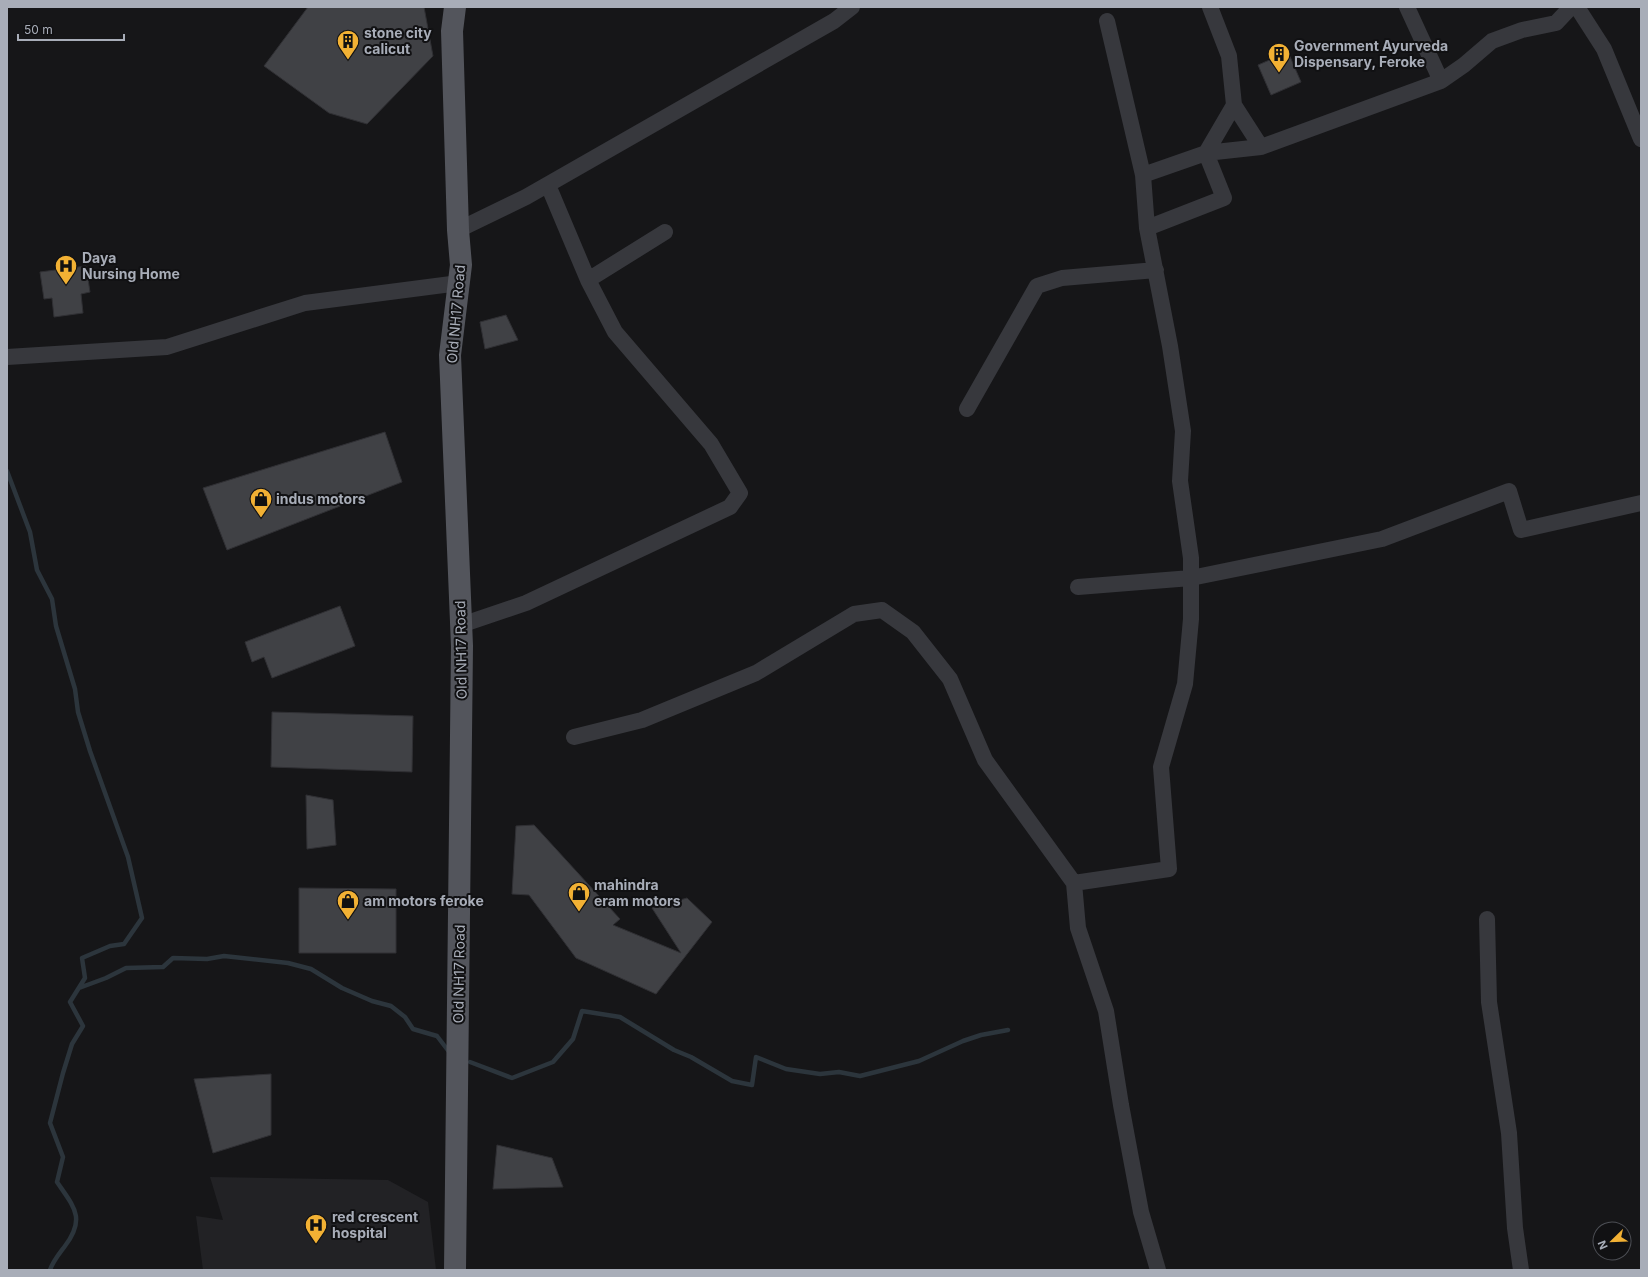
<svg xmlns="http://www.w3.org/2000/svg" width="1648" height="1277" viewBox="0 0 1648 1277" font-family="Inter,sans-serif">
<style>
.built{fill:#222225}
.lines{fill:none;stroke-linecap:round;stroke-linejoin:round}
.stream{stroke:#2c353c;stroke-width:4.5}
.building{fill:#404145;stroke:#303034}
.minor{stroke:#37383d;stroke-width:16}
.primary{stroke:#53555c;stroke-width:22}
.labels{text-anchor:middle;stroke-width:4;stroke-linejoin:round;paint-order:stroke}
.poi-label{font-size:14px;font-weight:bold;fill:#a8adb8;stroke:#111113;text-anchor:start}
.street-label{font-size:14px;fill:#a8adb8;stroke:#111113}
</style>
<rect width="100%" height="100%" fill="#161618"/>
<path class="built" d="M210,1177l178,3 40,22 8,68h-233l-7,-54 27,4z"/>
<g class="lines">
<path class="stream" d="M7,471l23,61 7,38 15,29 4,27 19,63 3,23 12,39 38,106 14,61 -18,26 -14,2 -28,12 3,20 -15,24 13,24 -11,18 -9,29 -13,50 13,34 -6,25c17,25 29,36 8,64 -6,8 -12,15 -15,24
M79,988l27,-10 20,-10 37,-1 10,-9 34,1 17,-3 64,7 23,6 31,19 30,13 19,5 14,11 8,12 24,7 13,17
M470,1062l42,16 41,-16 20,-23 9,-28 38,6 54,33 17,7 41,24 20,4 4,-28 30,12 34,5 19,-2 21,4 59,-15 44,-20 18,-6 27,-5"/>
</g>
<path class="building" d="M308,7h116l9,49 -66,68 -38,-11 -65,-47z
M1288,52l13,30 -30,13 -13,-30z
M86,266l4,26 -9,2 2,19 -29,4 -2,-19 -8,1 -4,-27z
M506,315l12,25 -33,9 -5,-27z
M385,432l17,50 -175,68 -24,-62z
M340,606l15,40 -83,32 -8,-21 -12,5 -7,-20z
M272,712l141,4 -1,56 -141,-5z
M306,795l27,5 3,45 -29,4z
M534,825l86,94 -7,6 68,28 -29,-45 35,-10 25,24 -56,72 -80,-36 -47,-63 -17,-1 4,-68z
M299,888l97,1v64h-97z
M271,1074v61l-58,18 -19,-74z
M497,1145l55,13 11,29 -70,2z"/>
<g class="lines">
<path class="minor" d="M1210,7l19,49 5,49 27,42
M1577,7l27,42 37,90
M1107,21l36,154
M1441,81l23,-16 28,-24 30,-11 34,-7 15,-16
M1147,228l-4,-53 63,-22 28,-48
M458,230l68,-33 308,-176 18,-14
M588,280l77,-48
M7,357l160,-10 138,-44 154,-20
M967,409l70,-123 25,-8 94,-8
M1078,587l113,-9 191,-39 127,-48 12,39 120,-27
M461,625l65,-22 204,-96 10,-14 -29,-49 -96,-112 -27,-52 -40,-95
M574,737l68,-17 114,-47 98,-59 28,-4 31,22 37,47 35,81 89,123
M1487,919l2,83 20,131 6,95 6,42
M1158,1270l-17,-58 -20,-107 -15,-94 -28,-83 -4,-45 95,-14 -8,-102 24,-83 6,-65v-61l-11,-77 3,-50 -13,-85 -23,-118 77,-30 -18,-45 55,-6 180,-66 -34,-74"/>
<path class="primary" d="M455,7l-3,24 6,199 3,35 -11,90 12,291 -7,624"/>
</g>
<defs>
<g id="building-pin" transform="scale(1.15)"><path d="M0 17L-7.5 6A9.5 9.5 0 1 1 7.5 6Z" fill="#f2b134" stroke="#111113"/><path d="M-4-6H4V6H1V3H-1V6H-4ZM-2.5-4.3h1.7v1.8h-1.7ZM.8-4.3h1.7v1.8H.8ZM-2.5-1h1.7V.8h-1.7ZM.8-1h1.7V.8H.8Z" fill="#111"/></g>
<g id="hospital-pin" transform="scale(1.15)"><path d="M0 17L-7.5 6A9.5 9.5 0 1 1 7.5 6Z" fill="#f2b134" stroke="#111113"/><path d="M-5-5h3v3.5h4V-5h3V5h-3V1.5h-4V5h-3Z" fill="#111"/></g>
<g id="shop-pin" transform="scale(1.15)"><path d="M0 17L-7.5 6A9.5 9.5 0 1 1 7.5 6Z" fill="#f2b134" stroke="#111113"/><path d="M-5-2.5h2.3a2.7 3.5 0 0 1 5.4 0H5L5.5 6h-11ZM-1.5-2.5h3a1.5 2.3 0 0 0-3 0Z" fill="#111"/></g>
</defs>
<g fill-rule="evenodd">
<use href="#building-pin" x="348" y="41"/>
<use href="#building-pin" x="1279" y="54"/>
<use href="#hospital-pin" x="66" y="266"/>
<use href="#shop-pin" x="261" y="499"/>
<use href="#shop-pin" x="579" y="893"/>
<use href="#shop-pin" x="348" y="901"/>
<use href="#hospital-pin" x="316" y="1225"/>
</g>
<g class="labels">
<g class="poi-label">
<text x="364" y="38">stone city<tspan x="364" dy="16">calicut</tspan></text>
<text x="1294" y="51">Government Ayurveda<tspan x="1294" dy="16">Dispensary, Feroke</tspan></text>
<text x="82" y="263">Daya<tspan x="82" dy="16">Nursing Home</tspan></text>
<text x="276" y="504">indus motors</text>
<text x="594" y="890">mahindra<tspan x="594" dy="16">eram motors</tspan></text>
<text x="364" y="906">am motors feroke</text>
<text x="332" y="1222">red crescent<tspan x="332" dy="16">hospital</tspan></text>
</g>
<g class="street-label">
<text transform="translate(456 314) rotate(-85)" y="5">Old NH17 Road</text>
<text transform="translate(461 650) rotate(-91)" y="5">Old NH17 Road</text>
<text transform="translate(459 974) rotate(-89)" y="5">Old NH17 Road</text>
</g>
</g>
<rect width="1648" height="1277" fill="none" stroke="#a8adb8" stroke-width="16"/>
<g transform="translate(1612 1241) rotate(247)"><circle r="19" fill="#111113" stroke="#4d4f55"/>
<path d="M0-3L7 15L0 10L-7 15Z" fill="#f2b134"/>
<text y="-6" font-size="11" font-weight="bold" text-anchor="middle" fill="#a8adb8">N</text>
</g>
<path d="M18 34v6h106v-6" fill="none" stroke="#a8adb8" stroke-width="2"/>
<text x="24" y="34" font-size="12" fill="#a8adb8" stroke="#111113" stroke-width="3" paint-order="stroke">50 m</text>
</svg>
